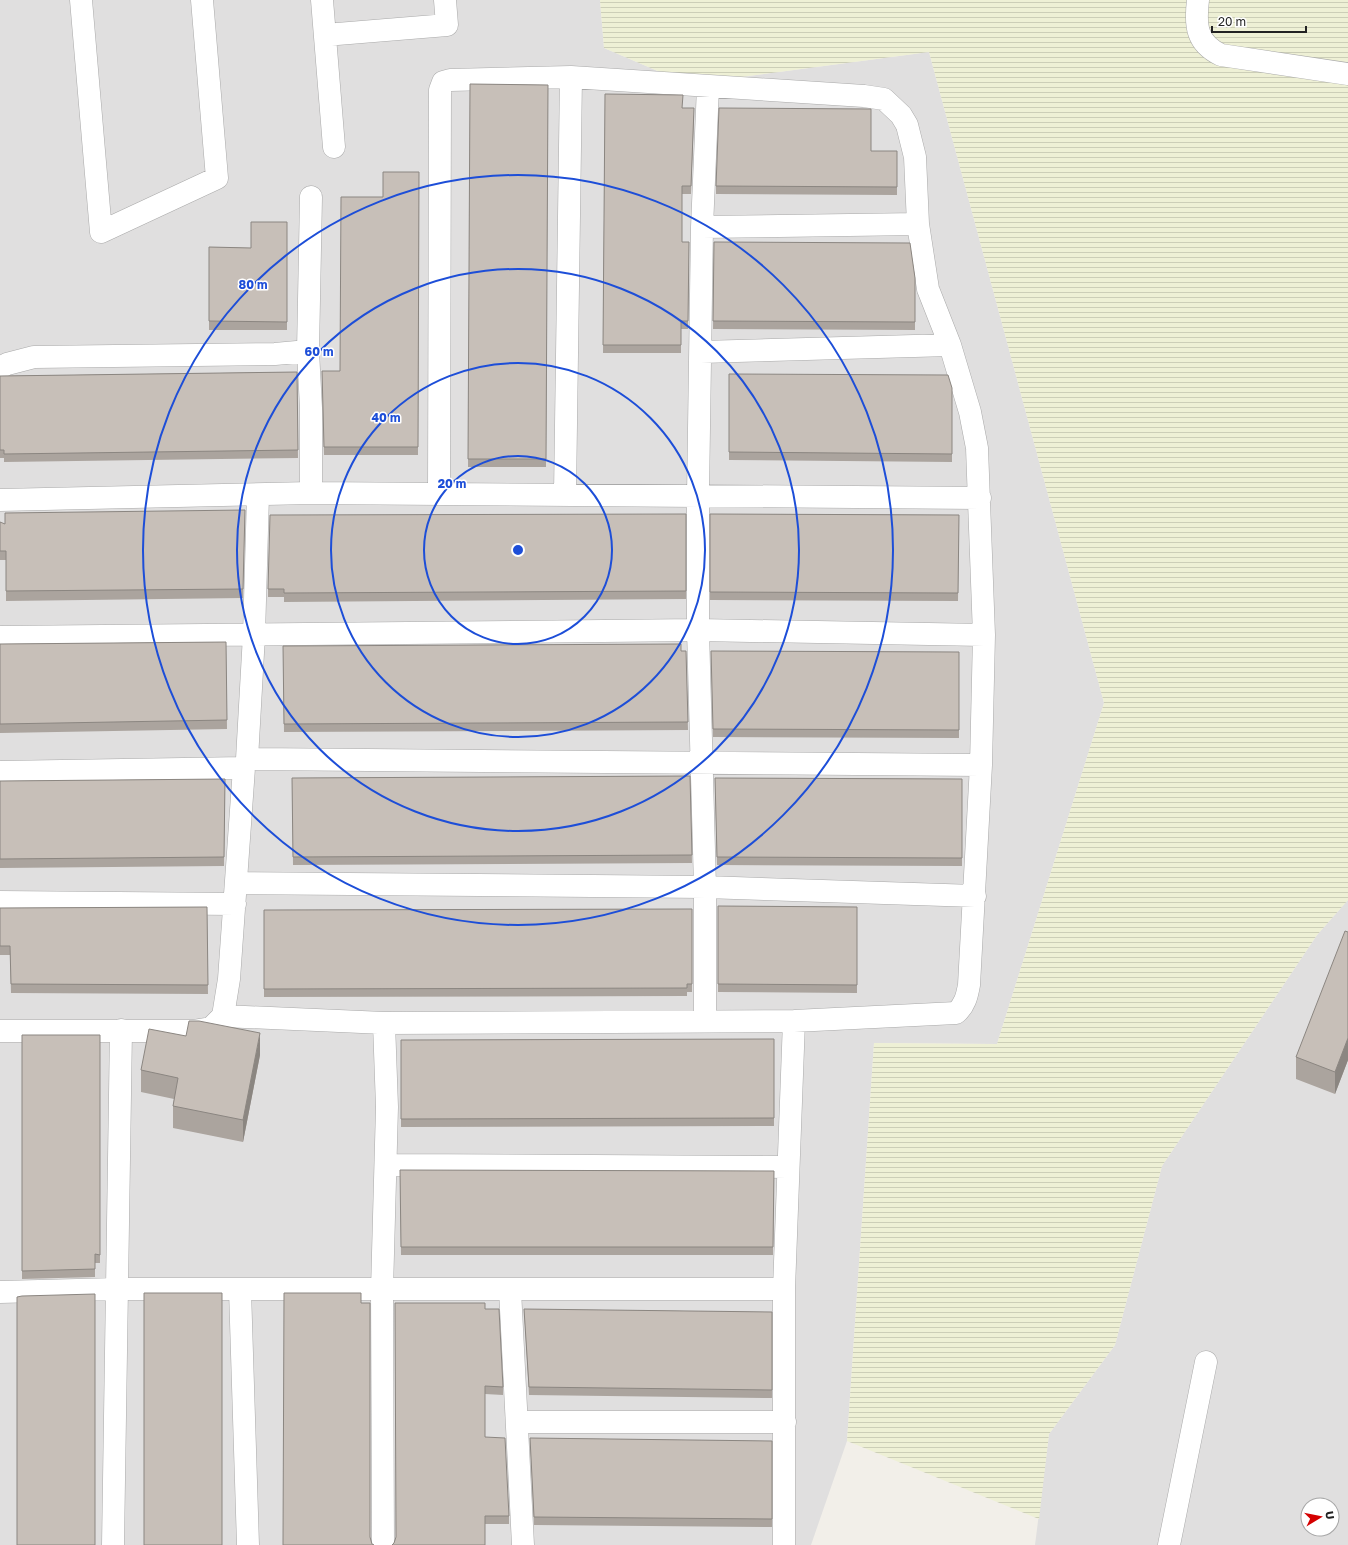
<svg xmlns="http://www.w3.org/2000/svg" width="1348" height="1545" viewBox="0 0 1348 1545" font-family="'Golos Text',sans-serif">
<style>
.residential{fill:#e0dfdf;fill-rule:evenodd}
.farmland{fill:url(#farmland-rules)}
.lines{fill:none;stroke-linecap:round;stroke-linejoin:round}
.minor-casing{stroke:#a9a9a9;stroke-width:23}
.minor{stroke:#fff;stroke-width:22}
.wall{fill:#aba49e}
.shaded-wall{fill:#8b8681}
.building{fill:#c7bfb8;stroke:#8b8681}
.ring{fill:none;stroke:#1d4ed8;stroke-width:2}
.centre{fill:#1d4ed8;stroke:#fff;stroke-width:2}
.ring-label{font-size:12px;text-anchor:middle;font-weight:bold;fill:#1d4ed8;stroke:#fff;stroke-width:3;stroke-linejoin:round;paint-order:stroke}
</style>
<defs>
<pattern id="farmland-rules" width="6" height="5" patternUnits="userSpaceOnUse"><rect width="6" height="5" fill="#eef0d5"/><path d="M0 2.5h6" fill="none" stroke="#ccceb7"/></pattern>
</defs>
<rect width="100%" height="100%" fill="#f2efe9"/>
<path class="residential" d="M0,0h600l4,48 84,36 241,-32 175,651 -107,341 -123,-1 -27,398 -36,104h-811z
M1348,900v645h-313l14,-111 66,-89 47,-179 155,-231zM1308,1505h24v24h-24z"/>
<path class="farmland" d="M600,0h748v900l-31,35 -155,231 -47,179 -66,89 -10,85 -192,-78 27,-398 123,1 107,-341 -175,-651 -241,32 -84,-36z"/>
<g class="lines">
<g class="minor-casing">
<path id="minor" d="M81,0l20,232 116,-54 -15,-178
M322,0l12,147
M1198,0c-3,25 -2,43 23,55l127,19
M325,35l122,-10 -2,-25
M702,227l216,-3
M308,351l3,-154
M701,352l249,-7
M0,368l7,-4 27,-7 241,-3 33,-3 3,57v85
M565,494l6,-417
M0,500l311,-7 669,5
M0,637l698,-7 286,5
M247,759l734,6
M0,772l244,-4
M236,883l469,4 270,9
M0,902l235,2
M223,1016l161,7
M705,1021v-134l-7,-257v-135l4,-268 6,-140
M0,1031h193l18,-3 12,-12 6,-37 15,-211 3,-9 7,-124 4,-140
M386,1165l402,2
M240,1290l8,255
M510,1290l13,255
M0,1292l116,-3h668
M517,1422h268
M113,1545l8,-515
M383,1545l-1,-255 5,-183 -3,-84 410,-2 162,-8c9,-8 11,-17 13,-28l12,-220 3,-130 -7,-187 -7,-36 -20,-67 -22,-56 -10,-65 -3,-67 -8,-32 -6,-10 -17,-16 -20,-3 -293,-19 -121,3 -7,2 -3,8 -1,404
M784,1545v-256l10,-268
M1169,1545l37,-183"/>
</g>
<use href="#minor" class="minor"/>
</g>
<path class="wall" d="M470,84l78,1 -2,382h-78z
M605,94l78,14 11,8 -3,78h-9v48h7l-1,87h-7v24h-78z
M871,151h26v44l-181,-1v-8z
M419,172l-1,283h-94l-2,-84h18l43,-174z
M287,222v108h-78v-83l42,1z
M714,242l201,36v52l-202,-1z
M297,372l1,86 -294,4v-4h-4v-82z
M729,374l223,14v74l-223,-2z
M245,510l-2,88 -237,3v-41h-6v-37l5,1z
M686,514v85l-402,3v-5h-16v-8z
M710,514l249,1 -1,86 -248,-1z
M226,642l1,87 -227,4v-89z
M283,646l403,5 2,79 -404,2z
M711,651l248,1v86l-246,-1z
M690,776l2,87 -399,2 -1,-87z
M715,778l247,1v87l-245,-1z
M225,779l-1,87 -224,2v-87z
M718,906l139,1v86l-139,-1z
M207,907l1,87 -197,-1 -1,-38h-10v-47z
M692,909v83h-5v4l-423,1v-87z
M1348,932v128l-13,34 -39,-15v-22z
M22,1035h78v228h-5v14l-73,2z
M774,1039v87l-373,1v-87z
M260,1055l-17,87 -70,-14v-22l1,-7 -33,-7v-22z
M400,1170l374,1 -1,84h-372z
M485,1309l18,78v8l-18,-1v43l24,79v8h-24l-91,19z
M524,1309l248,3v86l-243,-3z
M530,1438l242,3v86l-238,-2z"/>
<path class="shaded-wall" d="M260,1033v22l-17,87v-22z
M1348,1038v22l-13,34v-22z"/>
<path class="building" d="M470,84l78,1 -2,374h-78z
M605,94l78,1 -1,13h12l-3,78h-9v56h7l-1,79h-7v24h-78z
M719,108l152,1v42h26v36l-181,-1z
M383,172h36l-1,275h-94l-2,-76h18l1,-174h42z
M251,222h36v100l-78,-1v-74l42,1z
M714,242l196,1 5,35v44l-202,-1z
M297,372l1,78 -294,4v-4h-4v-74z
M729,374l219,1 4,13v66l-223,-2z
M245,510l-2,79 -237,2v-40h-6v-29l5,2v-11z
M686,514v77l-402,2v-4h-16l2,-74z
M710,514l249,1 -1,78 -248,-1z
M226,642l1,78 -227,4v-80z
M681,644v7h5l2,71 -404,2 -1,-78z
M711,651l248,1v78l-246,-1z
M690,776l2,79 -399,2 -1,-79z
M715,778l247,1v79l-245,-1z
M225,779l-1,78 -224,2v-78z
M718,906l139,1v78l-139,-1z
M207,907l1,78 -197,-1 -1,-38h-10v-38z
M692,909v75h-5v4l-423,1v-79z
M1345,931l3,1v106l-13,34 -39,-15z
M189,1021h10l61,12 -17,87 -70,-14 5,-28 -37,-8 8,-41 37,7z
M22,1035h78v220l-5,-1v15l-73,2z
M774,1039v79l-373,1v-79z
M400,1170l374,1 -1,76h-372z
M144,1293h78v252h-78z
M284,1293h77v10h9v234l2,7 2,1h-91z
M95,1294v251h-78v-248l5,-1z
M395,1303h90v6h14l4,78 -18,-1v51l20,1 4,78h-24v29h-93l2,-2 2,-6z
M524,1309l248,3v78l-243,-3z
M530,1438l242,3v78l-238,-2z"/>
<g class="ring">
<circle cx="518" cy="550" r="94"/>
<circle cx="518" cy="550" r="187"/>
<circle cx="518" cy="550" r="281"/>
<circle cx="518" cy="550" r="375"/>
</g>
<circle cx="518" cy="550" r="6" class="centre"/>
<g class="ring-label">
<text x="253" y="289">80 m</text>
<text x="319" y="356">60 m</text>
<text x="386" y="422">40 m</text>
<text x="452" y="488">20 m</text>
</g>
<g transform="translate(1320 1517) rotate(80)"><circle r="19" fill="#ffffff" stroke="#a7a7a7"/>
<path d="M0-3L7 15L0 10L-7 15Z" fill="#d40000"/>
<text y="-6" font-size="11" font-weight="bold" text-anchor="middle" fill="#222222">U</text>
</g>
<path d="M1212 26v6h94v-6" fill="none" stroke="#222222" stroke-width="2"/>
<text x="1218" y="26" font-size="12" fill="#222222" stroke="#ffffff" stroke-width="3" paint-order="stroke">20 m</text>
</svg>
